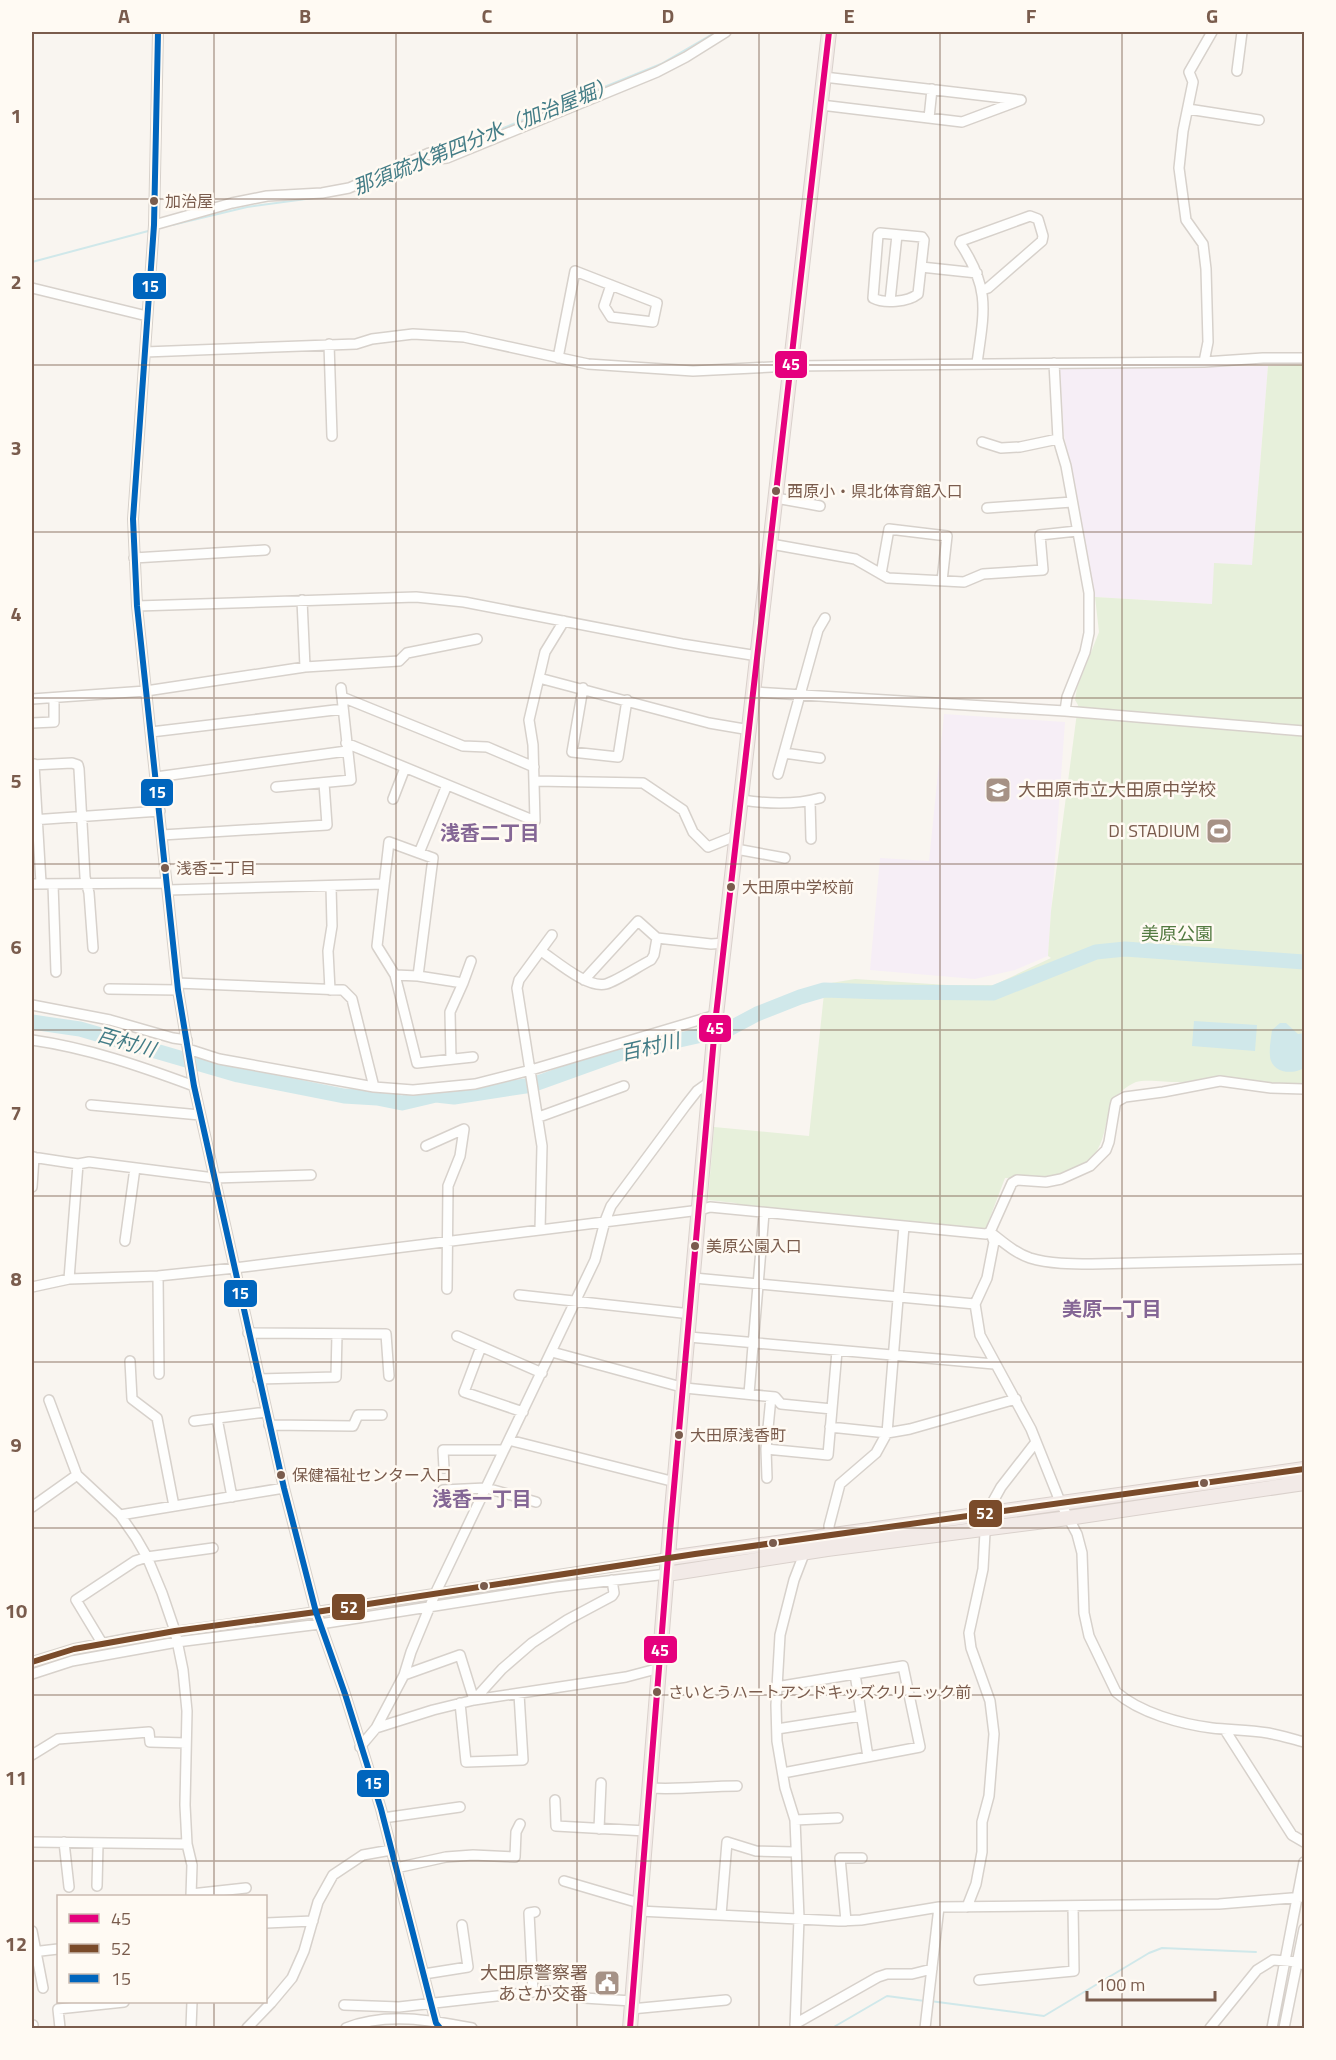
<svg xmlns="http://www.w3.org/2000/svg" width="1336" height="2060" viewBox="0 0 1336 2060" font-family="'Titillium Web','Noto Sans JP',sans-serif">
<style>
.education{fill:#f6eef6}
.green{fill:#e7f0db}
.water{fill:#d0e8ea}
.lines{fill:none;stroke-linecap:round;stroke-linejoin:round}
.stream{stroke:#d0e8ea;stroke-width:2}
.river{stroke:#d0e8ea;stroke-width:15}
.minor-casing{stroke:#d7d1cb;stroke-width:12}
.highway-casing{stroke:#dad1cc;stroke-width:16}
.minor{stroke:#fefefd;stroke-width:9}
.highway{stroke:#f2eae7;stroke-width:14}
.bus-1-casing{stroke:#fffaf3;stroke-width:10}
.bus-2-casing{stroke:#fffaf3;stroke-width:10}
.bus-3-casing{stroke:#fffaf3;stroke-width:10}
.bus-1{stroke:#e5007d;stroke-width:6}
.bus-2{stroke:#7a4b2a;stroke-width:6}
.bus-3{stroke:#0065bd;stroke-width:6}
.grid{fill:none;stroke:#7a5c4d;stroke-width:1.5;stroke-opacity:0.55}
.bus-dot{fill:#7a5c4d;stroke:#fffaf3;stroke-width:2}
.labels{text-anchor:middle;stroke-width:5;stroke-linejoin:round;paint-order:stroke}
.bus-label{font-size:16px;fill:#7a5c4d;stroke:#fffaf3;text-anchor:start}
.poi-label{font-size:18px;fill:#7a5c4d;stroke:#fffaf3;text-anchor:end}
.park-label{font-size:18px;fill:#537a41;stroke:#fffaf3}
.water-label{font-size:20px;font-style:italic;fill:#437c86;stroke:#fffaf3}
.neighbourhood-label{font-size:20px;font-weight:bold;fill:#846695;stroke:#fffaf3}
.line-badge{stroke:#fffaf3;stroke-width:2}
.badge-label{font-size:16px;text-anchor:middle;font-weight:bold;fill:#fff}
.neatline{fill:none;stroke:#7a5c4d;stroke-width:2}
.grid-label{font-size:20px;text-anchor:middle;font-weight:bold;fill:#7a5c4d}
</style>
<rect width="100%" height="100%" fill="#f9f5f0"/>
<path class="education" d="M1268,366l-16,199 -39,39 -118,-7 -31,-162 -4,-66z
M944,714l121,8 -17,234 -33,14 -40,9 -105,-9 10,-112 49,3z"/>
<path class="green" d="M1304,365v720c-29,4 -61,-8 -91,-8 -12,1 -23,6 -36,5 -9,0 -33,-3 -41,0 -45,20 -15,64 -59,86 -22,11 -48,9 -72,10l-19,50 -7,1 -234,-22 -10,-4 -27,-3 6,-73 95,9 16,-152 30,-5 92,6h47l57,-27 -3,-2 3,-45 27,-206 -3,-5 2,-12 22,-56 -4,-35 117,7 2,-41 38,2 16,-199z"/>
<path class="water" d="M1194,1021l63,4 -2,26 -63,-5z
M1280,1023h6l12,11 6,-1 -1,32 -1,4c-12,6 -31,3 -32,-13 -1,-8 1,-17 2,-26z"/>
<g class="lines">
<path class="stream" d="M437,155l224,-91 55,-32
M351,191l17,-3 64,-30
M172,225l75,-18 81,-11
M32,262l120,-32
M930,2001l114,15 105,-63 13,-5 94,4
M832,2028l55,-32 38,5"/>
<path class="river" d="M32,1022l48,7 158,46 106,21 33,2 25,5 34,-8 18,2 78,-12 89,-32 108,-24 28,-15 43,-17 24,-7 59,2 110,1 103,-41 29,-3 179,13"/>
<g class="minor-casing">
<path id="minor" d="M158,32l-4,193 -21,294 4,87 41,384 16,96 90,402 32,124 29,82 36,115 55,214 4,5
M1237,71l5,-39
M821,105l141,17 59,-22 -197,-23
M1188,109l71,11
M929,118l3,-29
M154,225l78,-22 35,-7 55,-3 27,-5 80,-35 9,6 9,-1 210,-86 29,-15 40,-25
M921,267l-3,27c-10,8 -34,10 -45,4l5,-63 2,-2 42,4 2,3 -3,27 56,6
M32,288l115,28
M890,301l7,-66
M329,344l3,92
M145,352l211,-8 16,-5 41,-5 51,3 124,27 105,7 98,-5 413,-4 59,-4h41
M558,358l17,-87 82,32 -4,19 -42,-5 -7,-11 7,-21
M1204,362l4,-20 -2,-73 -3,-25 -17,-24 -7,-52 4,-37 10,-49 -4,-10 23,-40
M977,363c7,-51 14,-74 -17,-120l1,-2 69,-25 8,3 5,17 -1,5 -54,47 -6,2
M1054,363l4,76 8,27 23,127v40l-4,19 -18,45 -2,14
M982,442l19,6 19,-1 38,-8
M776,498l44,8
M987,508l85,-6
M771,544l84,15 33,19 76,4 19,-8 60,-4 -3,-35 37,-4
M134,558l131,-8
M881,574l8,-45 58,7 -5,45
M302,600l3,67
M137,606l279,-9 48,5 218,42 76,12
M539,678l170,45 41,7
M583,688l-11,64 46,5 9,-57
M754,692l311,19 239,20
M342,697l121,49 24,1 47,20
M32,699l114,-8 159,-24 94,-6 8,-8 70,-14
M32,723l22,-1v-24
M151,732l192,-23
M346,743l189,78 -2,-76 -4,-25 16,-68 19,-31
M784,753l36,5
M34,764l7,119
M32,765l40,-2 6,2 1,4 6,108 4,16 4,55
M778,774l40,-144 7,-12
M156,777l191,-26
M535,781l108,2 40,27 10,22 15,15 30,-12
M447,785l-28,68 14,5 -15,118 -23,-1 22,88 56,-6
M276,787l75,-7 -10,-92
M393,799l12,-31
M742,800c26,4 53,5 78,-2
M810,801l1,38
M32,820l128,-9
M162,835l165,-10 -3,-42
M736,849l49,9
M32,884l135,-1
M53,884l3,88
M168,890l216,-6
M541,951c15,10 47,38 65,33 11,-3 33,-18 45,-24l3,-5 3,-17
M395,975l-18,-29 12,-104 30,11
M418,976l45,7 -13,29 1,47
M584,980l54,-59 19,17 54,6 15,-1
M177,983l166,7 9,9 22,88
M463,983l8,-22
M109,989l69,1
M330,990l-2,-39 4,-25 -1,-40
M32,1005l78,15 63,18 14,2
M32,1040c56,8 108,26 162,46
M188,1049l31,10 155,28 39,3 62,-6 56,-14 185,-55
M91,1105l109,10
M539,1117l85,-31
M426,1146l38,-17 -4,27 -12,30 -1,103
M32,1157l46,7 11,-2 125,16 97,-3
M32,1187l2,-30
M540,1230l2,-84 -25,-158 2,-8 33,-45
M990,1232l22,-49 5,-3 29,2 15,-3 29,-13 16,-16 3,-8 6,-36 1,-4 9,-5 38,-5 57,-11 51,7 33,1
M991,1233l3,9 -7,36 -12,26 5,31 51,94 30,75 16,30 5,19 2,60 5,23 27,56c24,21 65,32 96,36 18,2 37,2 56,5 12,2 24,6 36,9
M125,1241l10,-73
M158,1276l1,98
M694,1278l281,26
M69,1279l9,-115
M32,1287l37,-8 89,-3 77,-8 465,-58 10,-3 276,27 4,-2c13,10 25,21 40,26 20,6 42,6 62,6l212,-5
M519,1295l172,19
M248,1333l138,1 3,42
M457,1336l85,37
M689,1337l305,27
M481,1347l-17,45 59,20
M552,1352l133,36 90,9 6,7 51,5
M130,1361l2,38 25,19 17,88
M258,1379l78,-2 1,-43
M749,1394l15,-181
M49,1400l28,75 43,40 16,23 11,19 15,36 13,38 8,39 4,41 -2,94 2,39 5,21 -1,31
M217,1418l15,79
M194,1421l72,-9
M269,1425l84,1 5,-11h24
M830,1427l57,6 23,-4 106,-30
M509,1440l166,42
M766,1449l62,6 9,-104
M444,1468l-1,-18h61
M767,1478l-1,-29 5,-52
M443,1490l43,-2 50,14
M32,1507l45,-32
M120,1515l164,-27
M830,1536l-1,-10 11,-42 36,-31 11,-20 17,-207
M102,1643l-26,-43 59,-39 12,-4 66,-9
M32,1662l42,-13 57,-11 185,-26 353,-54
M32,1674l40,-13 105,-19 143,-18 236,-37 111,-13
M855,1674l13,83
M404,1675l56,-20 14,45 152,-23 34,-9
M776,1687l127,-21 17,81 -137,26
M460,1703l6,59 57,-2 -4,-66
M376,1728l57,-18 41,-10 28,-31 30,-26 35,-23 45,-24 2,-3 -2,-13
M777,1729l84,-13
M1225,1730l67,105 12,7
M360,1747l16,-19 28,-53 7,-23 24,-58 160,-334 10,-39 6,-15 75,-101 11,-14 14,-10
M32,1755l26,-16 91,-7 1,10 36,1
M649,1788c30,2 58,-2 88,-2
M555,1800l1,26 90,5
M383,1818l77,-11
M795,1820l43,-2
M599,1829l2,-46
M32,1842l155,2
M64,1842l5,45
M396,1868l50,-11 27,-2 42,2 1,-25 4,-8
M564,1881l75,22
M97,1886l1,-43
M191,1894l55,-6
M967,1907l9,-23 6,-32v-30l7,-26 5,-62 -4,-33 -19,-53 -2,-15 14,-64 3,-55 15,-27 35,-45
M639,1911l200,10 22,-1 78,-13 280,-3 85,-7
M721,1915l6,-73 29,9 39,1
M846,1921l-6,-63h22
M266,1923l47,-2
M32,1931l11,57
M32,1952l26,-3
M424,1974l44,-7 -6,-42
M979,1980l95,-9 -1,-65
M533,1992l-4,-79 6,-1
M344,2005l55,2 134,-15 24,-1 27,7 48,3
M631,2009l95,-9
M795,2024l83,-47 9,-3h25l20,-5
M33,2025v3
M60,2028l-2,-19 66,-7
M191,2028l1,-26
M247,2028l24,-25 21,-25 12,-27 14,-49 15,-27 30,-20 28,-5
M346,2028c40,-16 84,-8 126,0
M795,2028l4,-110 -4,-98 -10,-32 -8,-47 -1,-36 4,-70 14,-55 10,-26
M925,2028l14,-121
M1210,2028l47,-58 16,-10 25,2 6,3
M1272,2028l32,-166
M1284,2028l20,-99"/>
</g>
<g class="highway-casing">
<path id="highway" d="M669,1558l635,-89
M667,1574l160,-25 241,-31 236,-35
M630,2028l40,-496 46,-517 113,-983"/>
</g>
<use href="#minor" class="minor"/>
<use href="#highway" class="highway"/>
<g class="bus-1-casing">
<path id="bus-1" d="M630,2028l40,-496 46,-517 113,-983"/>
</g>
<g class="bus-2-casing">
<path id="bus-2" d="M32,1662l42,-13 101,-18 141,-19 379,-58 609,-85"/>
</g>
<g class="bus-3-casing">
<path id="bus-3" d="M158,32l-4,193 -21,294 4,87 41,384 16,96 90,402 32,124 29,82 36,115 55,214 4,5"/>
</g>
<use href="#bus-1" class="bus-1"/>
<use href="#bus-2" class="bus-2"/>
<use href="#bus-3" class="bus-3"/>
</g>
<path class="grid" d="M214,32v1864M396,32v1996M577,32v1996M759,32v1996M940,32v1996M1122,32v1996M32,199h1272M32,365h1272M32,532h1272M32,698h1272M32,864h1272M32,1030h1272M32,1196h1272M32,1362h1272M32,1528h1272M32,1695h1272M32,1861h1272M214,2002v26"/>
<defs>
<g id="school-square" transform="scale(1.35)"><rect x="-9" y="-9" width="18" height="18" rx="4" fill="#a69286" stroke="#fffaf3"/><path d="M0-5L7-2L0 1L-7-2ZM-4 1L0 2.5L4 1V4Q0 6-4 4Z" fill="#fff"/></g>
<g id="stadium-square" transform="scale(1.35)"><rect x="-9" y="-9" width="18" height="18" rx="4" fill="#a69286" stroke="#fffaf3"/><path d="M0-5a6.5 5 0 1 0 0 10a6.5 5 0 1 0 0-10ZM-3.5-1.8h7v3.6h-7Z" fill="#fff"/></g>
<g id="civic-square" transform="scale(1.35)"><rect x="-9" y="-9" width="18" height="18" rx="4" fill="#a69286" stroke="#fffaf3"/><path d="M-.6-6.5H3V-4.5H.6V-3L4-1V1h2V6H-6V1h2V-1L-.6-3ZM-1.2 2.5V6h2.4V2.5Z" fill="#fff"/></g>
</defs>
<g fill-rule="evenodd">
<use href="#school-square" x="998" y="790"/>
<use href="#stadium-square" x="1219" y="831"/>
<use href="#civic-square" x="607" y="1983"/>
</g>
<g class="bus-dot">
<circle cx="154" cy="201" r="5"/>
<circle cx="776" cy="491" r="5"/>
<circle cx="165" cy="868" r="5"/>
<circle cx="731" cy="887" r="5"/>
<circle cx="695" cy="1246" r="5"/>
<circle cx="679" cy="1435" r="5"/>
<circle cx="281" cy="1475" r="5"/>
<circle cx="1204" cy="1483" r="5"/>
<circle cx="773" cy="1543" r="5"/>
<circle cx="484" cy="1586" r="5"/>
<circle cx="657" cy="1692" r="5"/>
</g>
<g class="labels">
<g class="bus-label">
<text x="165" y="207">加治屋</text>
<text x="787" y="497">西原小・県北体育館入口</text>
<text x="176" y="874">浅香二丁目</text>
<text x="742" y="893">大田原中学校前</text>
<text x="706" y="1252">美原公園入口</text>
<text x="690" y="1441">大田原浅香町</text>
<text x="292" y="1481">保健福祉センター入口</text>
<text x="668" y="1698">さいとうハートアンドキッズクリニック前</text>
</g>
<g class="poi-label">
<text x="1018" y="796" text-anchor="start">大田原市立大田原中学校</text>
<text x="1200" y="837">DI STADIUM</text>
<text x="588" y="1979">大田原警察署<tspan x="588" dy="21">あさか交番</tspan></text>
</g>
<g class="park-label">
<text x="1177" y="940">美原公園</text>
</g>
<g class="water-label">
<text transform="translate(484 136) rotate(-22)" y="7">那須疏水第四分水（加治屋堀）</text>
<text transform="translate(126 1042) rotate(16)" y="7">百村川</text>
<text transform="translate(650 1047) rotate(-13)" y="7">百村川</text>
</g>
<g class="neighbourhood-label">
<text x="490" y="840">浅香二丁目</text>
<text x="1112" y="1316">美原一丁目</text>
<text x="482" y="1506">浅香一丁目</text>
</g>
</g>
<g class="line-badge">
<rect x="132" y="272" width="35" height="28" rx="6" fill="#0065bd"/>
<rect x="774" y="350" width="34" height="29" rx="6" fill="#e5007d"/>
<rect x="140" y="778" width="34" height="29" rx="6" fill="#0065bd"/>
<rect x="698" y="1014" width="34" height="29" rx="6" fill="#e5007d"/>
<rect x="223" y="1279" width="35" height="29" rx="6" fill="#0065bd"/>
<rect x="968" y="1499" width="35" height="29" rx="6" fill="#7a4b2a"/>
<rect x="331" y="1593" width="35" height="28" rx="6" fill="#7a4b2a"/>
<rect x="643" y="1635" width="35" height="29" rx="6" fill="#e5007d"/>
<rect x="356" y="1769" width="34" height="29" rx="6" fill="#0065bd"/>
</g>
<g class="badge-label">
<text x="150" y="292">15</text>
<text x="791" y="370">45</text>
<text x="157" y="798">15</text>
<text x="715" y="1034">45</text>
<text x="240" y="1299">15</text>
<text x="985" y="1519">52</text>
<text x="349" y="1613">52</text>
<text x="660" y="1656">45</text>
<text x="373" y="1789">15</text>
</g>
<rect width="1336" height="2060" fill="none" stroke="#fffaf3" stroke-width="66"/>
<rect x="57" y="1895" width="210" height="108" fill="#fffaf3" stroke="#cabbb1" stroke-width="1.5"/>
<rect x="69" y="1914" width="30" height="9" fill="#e5007d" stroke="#cabbb1" stroke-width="1.5"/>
<text x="111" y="1925" font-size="18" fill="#7a5c4d">45</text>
<rect x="69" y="1944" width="30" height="9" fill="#7a4b2a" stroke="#cabbb1" stroke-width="1.5"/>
<text x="111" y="1955" font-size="18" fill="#7a5c4d">52</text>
<rect x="69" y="1974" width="30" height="9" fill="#0065bd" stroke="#cabbb1" stroke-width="1.5"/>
<text x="111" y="1985" font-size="18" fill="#7a5c4d">15</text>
<path d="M1087 1991v9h128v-9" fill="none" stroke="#7a5c4d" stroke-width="3"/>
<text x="1096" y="1991" font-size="18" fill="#7a5c4d" stroke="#fffaf3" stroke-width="4.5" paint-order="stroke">100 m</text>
<rect x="33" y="33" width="1270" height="1994" class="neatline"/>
<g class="grid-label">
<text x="124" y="23">A</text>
<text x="305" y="23">B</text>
<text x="487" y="23">C</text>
<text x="668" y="23">D</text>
<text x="849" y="23">E</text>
<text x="1031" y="23">F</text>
<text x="1212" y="23">G</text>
<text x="16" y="123">1</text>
<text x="16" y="289">2</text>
<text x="16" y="455">3</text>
<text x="16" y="621">4</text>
<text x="16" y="788">5</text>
<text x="16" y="954">6</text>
<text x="16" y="1120">7</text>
<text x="16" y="1286">8</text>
<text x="16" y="1452">9</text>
<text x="16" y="1618">10</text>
<text x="16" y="1785">11</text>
<text x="16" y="1951">12</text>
</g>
</svg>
